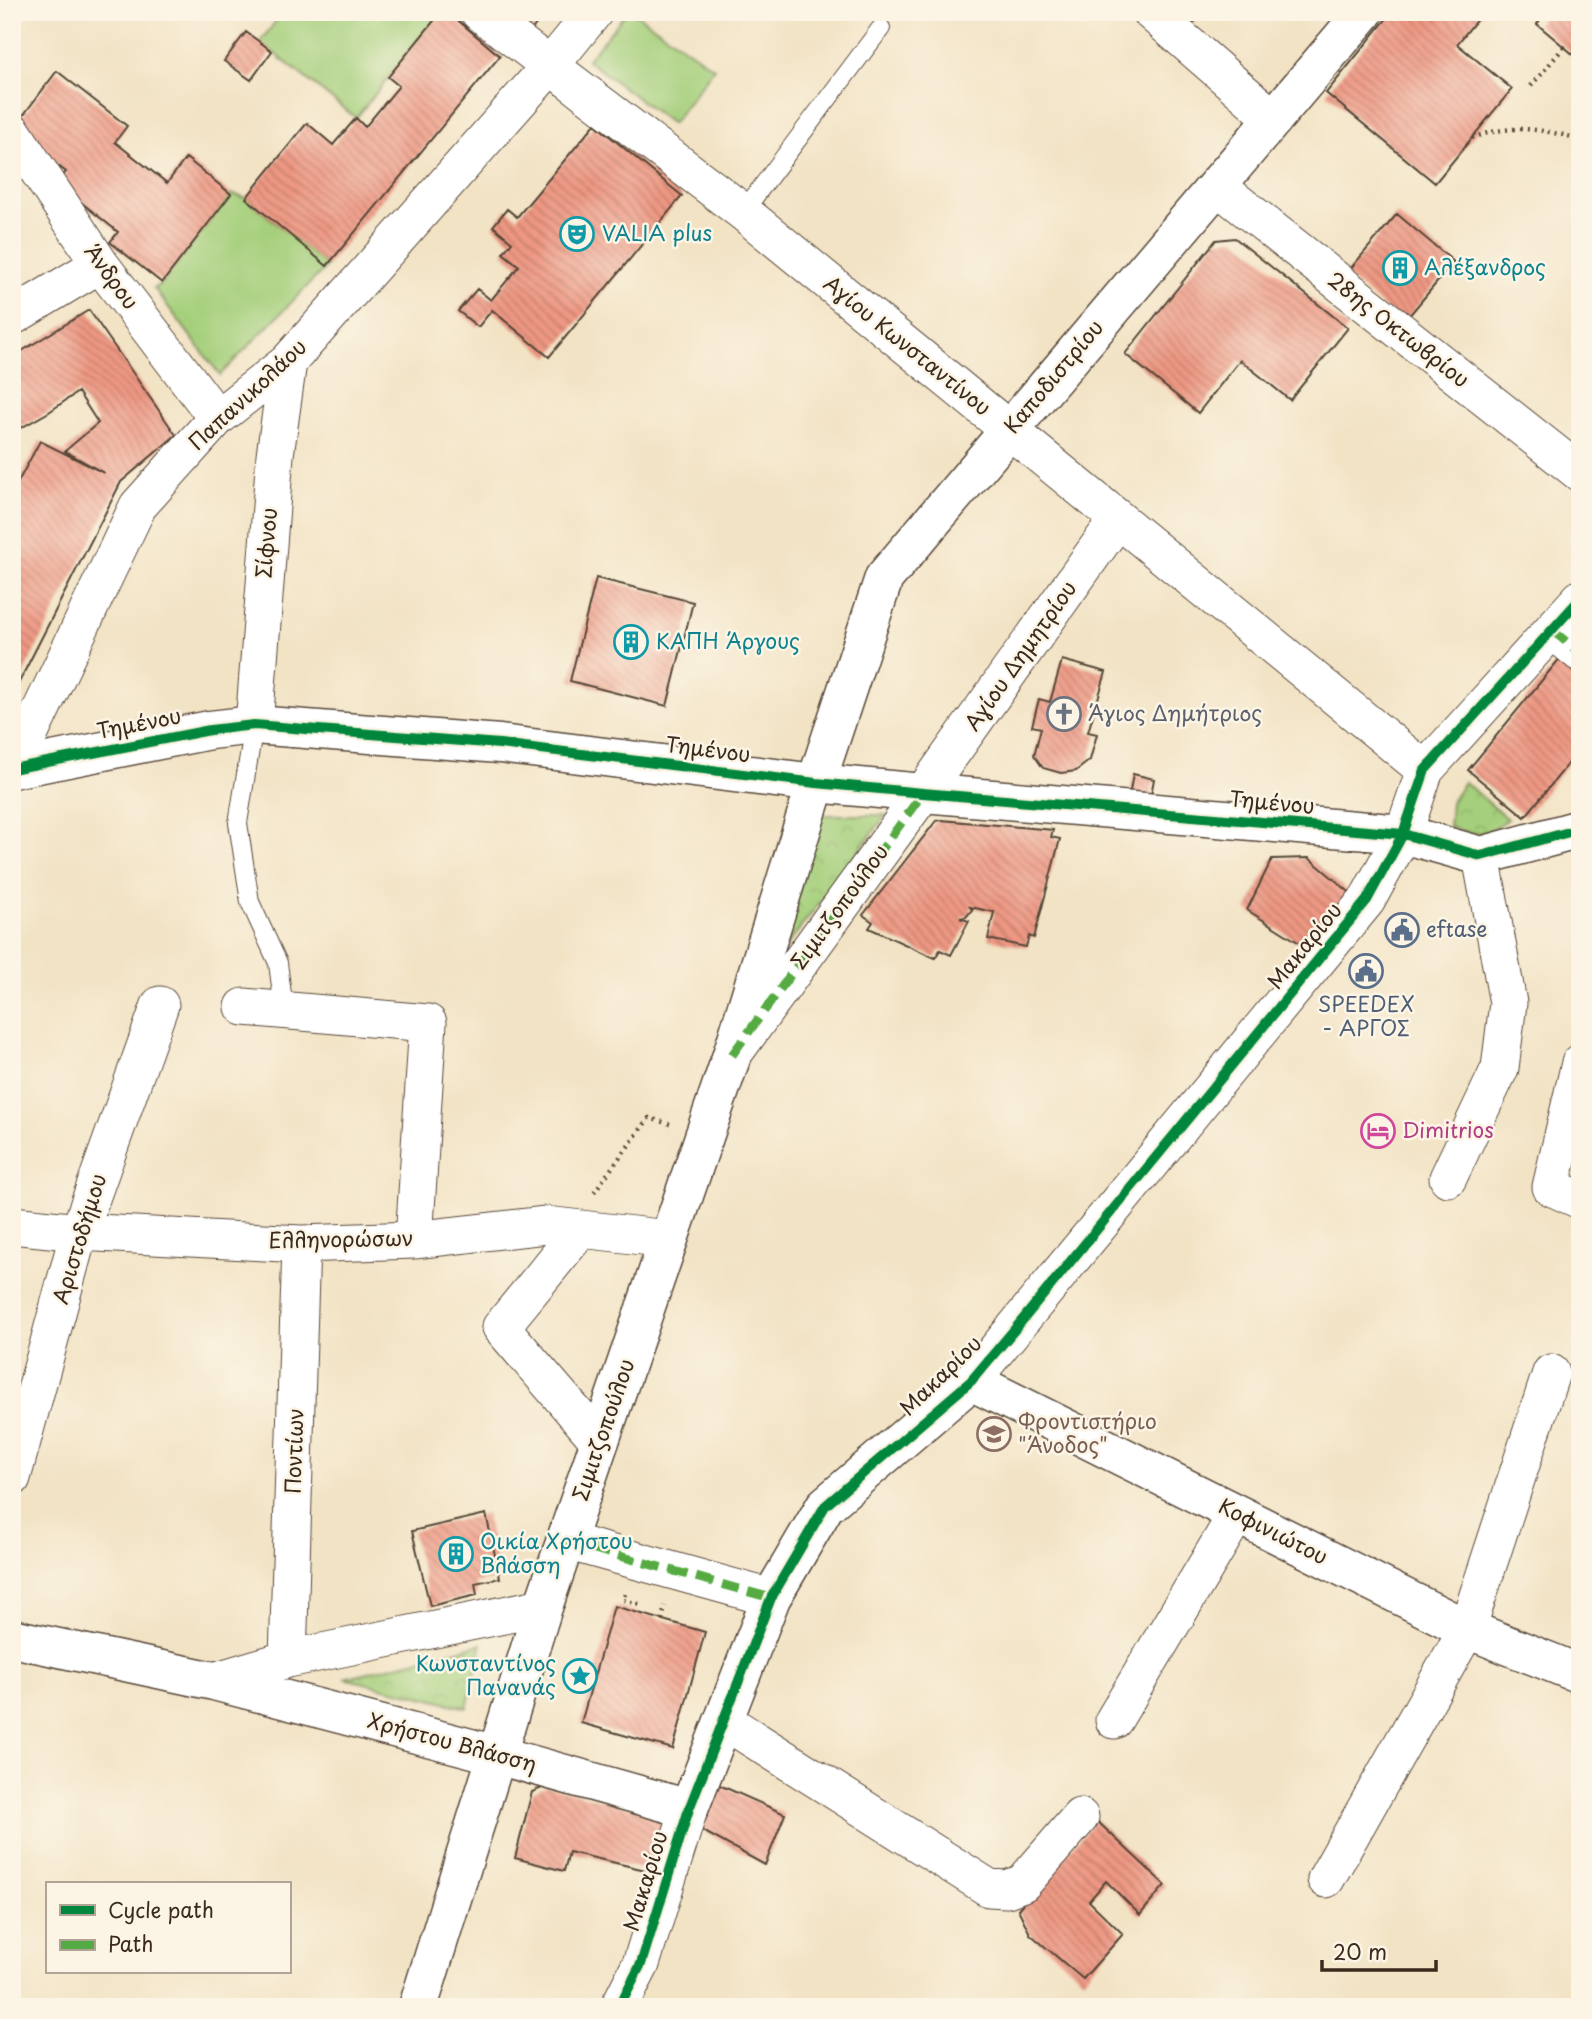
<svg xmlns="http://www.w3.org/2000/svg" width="1592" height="2019" viewBox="0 0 1592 2019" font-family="'Playpen Sans',sans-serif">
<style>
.grass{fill:#a5cf7b;stroke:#707c4c;stroke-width:2}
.park{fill:url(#park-crowns);stroke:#707c4c;stroke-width:2}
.building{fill:url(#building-back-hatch)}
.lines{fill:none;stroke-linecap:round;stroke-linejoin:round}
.lane-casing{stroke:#564637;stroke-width:20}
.street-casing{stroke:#564637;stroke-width:39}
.secondary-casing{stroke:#564637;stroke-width:41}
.path{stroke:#564637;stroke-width:4.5;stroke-dasharray:2 5;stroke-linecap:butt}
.lane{stroke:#fff;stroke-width:18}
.street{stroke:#fff;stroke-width:37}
.secondary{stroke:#fff;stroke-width:38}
.quiet{stroke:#55ab43;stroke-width:9;stroke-dasharray:18 9;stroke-linecap:butt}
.cycleway-casing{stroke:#fcf5e5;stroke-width:15}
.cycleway{stroke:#00873e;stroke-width:10}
.labels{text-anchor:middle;stroke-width:5;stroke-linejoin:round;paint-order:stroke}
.culture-label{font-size:21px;fill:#0d838f;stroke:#fcf5e5;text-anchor:start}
.street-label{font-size:21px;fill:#3b2a1e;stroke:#fcf5e5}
.worship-label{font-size:21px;fill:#5b616d;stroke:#fcf5e5;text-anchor:start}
.service-label{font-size:21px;fill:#4e5e75;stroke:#fcf5e5;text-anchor:start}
.hotel-label{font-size:21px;fill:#b23c85;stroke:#fcf5e5;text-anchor:start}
.education-label{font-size:21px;fill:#785e54;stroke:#fcf5e5;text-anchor:start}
</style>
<defs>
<pattern id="park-crowns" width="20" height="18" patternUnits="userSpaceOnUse" patternTransform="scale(1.75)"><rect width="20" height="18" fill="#a5cf7b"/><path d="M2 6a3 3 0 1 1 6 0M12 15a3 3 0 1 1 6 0" fill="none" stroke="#8fb26a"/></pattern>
<pattern id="building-back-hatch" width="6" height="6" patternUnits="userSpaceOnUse" patternTransform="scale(1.75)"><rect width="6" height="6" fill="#ee9883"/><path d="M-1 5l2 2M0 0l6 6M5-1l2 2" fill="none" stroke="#c27c6b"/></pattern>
</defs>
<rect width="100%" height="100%" fill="#fcf5e5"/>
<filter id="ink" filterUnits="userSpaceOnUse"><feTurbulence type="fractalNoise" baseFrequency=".0143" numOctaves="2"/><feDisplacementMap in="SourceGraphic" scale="14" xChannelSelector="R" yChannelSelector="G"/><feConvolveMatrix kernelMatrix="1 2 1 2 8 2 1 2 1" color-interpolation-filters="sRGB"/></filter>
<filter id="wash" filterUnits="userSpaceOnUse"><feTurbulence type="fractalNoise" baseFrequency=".00686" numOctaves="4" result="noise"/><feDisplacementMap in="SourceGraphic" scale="28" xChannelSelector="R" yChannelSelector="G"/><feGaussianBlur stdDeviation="1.57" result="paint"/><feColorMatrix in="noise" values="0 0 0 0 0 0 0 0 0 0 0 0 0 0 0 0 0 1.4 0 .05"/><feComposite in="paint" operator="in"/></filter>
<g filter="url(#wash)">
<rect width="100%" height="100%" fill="#f2e3c5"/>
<path class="grass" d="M283,12h158l-85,106 -96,-76z
M627,12h6l81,56 -42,56 -85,-64z
M231,194l15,4 81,68 -107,109 -66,-87 8,-5z"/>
<path class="park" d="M1464,782l44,37c-23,18 -32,17 -59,8l2,-25z
M819,815h67l-103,136z
M482,1644l-15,64 -123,-30z"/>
<g id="blocks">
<path class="building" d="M441,12h7l52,44 -173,210 -81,-68 61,-75 26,22 23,-27 9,9 34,-41 -11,-9z
M504,12h41l-15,20z
M1170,12h33l-14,16z
M1392,12h91l-26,32 55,45 -77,94 -109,-90z
M1546,12h34v48l-43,-36z
M246,32l26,19 -21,29 -27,-19z
M57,71l70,55 -12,16 52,41 19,-25 45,36 -69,89 -52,-41 8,-10 -61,-49 9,-11 -54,-42z
M595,124l87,72 -133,161 -57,-47 -14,17 -20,-16 19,-22 14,11 28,-34 -16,-13 9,-11 -19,-16 14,-17 10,8z
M1397,214l57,48 -51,61 -58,-48z
M1235,238l113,90 -58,72 -50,-40 -42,53 -73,-59 91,-114z
M89,310l87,125 -55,47 -109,214v-203l28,-52 64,32 -39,-22 33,-28 -20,-31 -29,20 -37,21v-76z
M596,578l97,24 -26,104 -97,-25z
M1561,657l19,16v82l-3,-2 -52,64 -57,-47z
M1062,660l44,12 -18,60 9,2 -7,26 -14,11 -15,2 -18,-5 -9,-13 7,-27 -9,-2 7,-27 11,3z
M1133,774l21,5 -4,21 -21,-4z
M941,820l112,10 -2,7 9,2 -26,99 -5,-2 -3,11 -38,-8 6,-27 -24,-5 2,3 -6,7 -6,1 9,3 -18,34 -11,-5 -5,8 -66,-30 4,-6 -10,-7 73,-94z
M1309,858l45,38 -45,53 -62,-39 25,-51z
M486,1514l14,64 -25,5 2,12 -47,11 -18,-75z
M614,1606l91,26 -32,117 -92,-26z
M717,1784l68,30 -20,51 -64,-35z
M547,1786l125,32 -18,54 -85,-20 -5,19 -49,-13 17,-66z
M1096,1820l69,65 -25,30 -34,-34 -17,20 34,33 -40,45 -53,-45 -12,-25z"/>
</g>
</g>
<g filter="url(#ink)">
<use href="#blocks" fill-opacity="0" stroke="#564637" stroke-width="2"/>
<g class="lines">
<g class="lane-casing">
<path id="lane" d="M743,212l138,-184
M254,725l-16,98 12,79 28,61 6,47"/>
</g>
<g class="street-casing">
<path id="street" d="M479,12l264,200 682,558
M1151,12l123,107
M12,131l88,133 117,154
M1217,186l363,287
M12,317l88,-53
M1552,630l28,23
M254,725l21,-270 13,-93
M13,769l125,-263 79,-88 71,-56 262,-296 44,-54
M244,1007l184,16 -14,217
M737,1049l186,-256 195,-274
M1580,1063l-29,124 29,13
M1448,1178l52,-110 8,-65 -27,-147
M12,1225l67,7 222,12 113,-4 132,-15 122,14
M581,1229l-80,98 99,115
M971,1381l396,-481 36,-66 22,-64 155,-171
M12,1478l67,-246 81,-227
M566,1541l205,57
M288,1659l13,-415
M214,1681l74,-22 255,-52
M723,1720l266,168 18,1 16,-6 57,-66
M1114,1720l123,-206
M1326,1879l141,-250 84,-256
M619,2007l22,-43 48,-155"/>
</g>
<g class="secondary-casing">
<path id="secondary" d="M12,769l198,-39 44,-5 246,19 316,39 107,10 480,41 78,22 99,-27
M12,1638l202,43 283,74 192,54 82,-211 54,-92 146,-125 496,248 113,45
M418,2007l125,-400 189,-552 84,-272 68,-205 480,-566"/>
</g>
<path class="path" d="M1531,86l33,-39
M1472,138c41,-15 67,-9 108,1
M594,1192l55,-74 21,6
M625,1594l-2,6 19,5
M662,1620l3,-14"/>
<use href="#lane" class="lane"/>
<use href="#street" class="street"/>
<use href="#secondary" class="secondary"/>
<path class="quiet" d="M1552,630l28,23
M732,1055l191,-262
M566,1541l205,57"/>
<g class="cycleway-casing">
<path id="cycleway" d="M12,769l198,-39 44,-5 246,19 316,39 107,10 480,41 78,22 99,-27
M619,2007l22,-43 48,-155 82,-211 54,-92 146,-125 49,-58 347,-423 36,-66 22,-64 155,-171"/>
</g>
<use href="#cycleway" class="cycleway"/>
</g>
</g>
<defs>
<g id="theatre-ring" transform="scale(1.75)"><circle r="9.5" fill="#fcf5e5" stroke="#0f9aa8" stroke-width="1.5"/><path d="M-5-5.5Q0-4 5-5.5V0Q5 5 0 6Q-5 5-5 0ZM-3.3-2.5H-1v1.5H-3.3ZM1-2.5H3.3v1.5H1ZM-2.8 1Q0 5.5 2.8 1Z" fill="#0f9aa8"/></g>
<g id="building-ring" transform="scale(1.75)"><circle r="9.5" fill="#fcf5e5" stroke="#0f9aa8" stroke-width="1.5"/><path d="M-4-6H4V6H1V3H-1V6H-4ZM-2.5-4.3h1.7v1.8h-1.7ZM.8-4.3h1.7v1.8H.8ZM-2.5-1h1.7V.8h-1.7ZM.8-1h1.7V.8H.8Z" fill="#0f9aa8"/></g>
<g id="church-ring" transform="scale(1.75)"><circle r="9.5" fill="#fcf5e5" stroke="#6b7280" stroke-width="1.5"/><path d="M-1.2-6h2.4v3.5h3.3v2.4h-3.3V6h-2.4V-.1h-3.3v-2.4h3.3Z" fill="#6b7280"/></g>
<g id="civic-ring" transform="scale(1.75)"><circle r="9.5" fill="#fcf5e5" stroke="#5c6f8a" stroke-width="1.5"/><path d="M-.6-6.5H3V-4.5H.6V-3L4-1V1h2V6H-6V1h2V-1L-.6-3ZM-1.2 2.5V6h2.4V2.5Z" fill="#5c6f8a"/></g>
<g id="hotel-ring" transform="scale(1.75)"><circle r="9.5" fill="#fcf5e5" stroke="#d1479c" stroke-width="1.5"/><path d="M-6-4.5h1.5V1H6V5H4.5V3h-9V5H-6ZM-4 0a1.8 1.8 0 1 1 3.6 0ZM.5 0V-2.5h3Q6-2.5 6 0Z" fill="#d1479c"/></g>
<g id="school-ring" transform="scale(1.75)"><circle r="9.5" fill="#fcf5e5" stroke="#8d6e63" stroke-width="1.5"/><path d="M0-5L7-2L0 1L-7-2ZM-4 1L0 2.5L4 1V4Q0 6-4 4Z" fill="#8d6e63"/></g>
<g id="sight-ring" transform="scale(1.75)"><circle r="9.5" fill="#fcf5e5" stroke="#0f9aa8" stroke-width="1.5"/><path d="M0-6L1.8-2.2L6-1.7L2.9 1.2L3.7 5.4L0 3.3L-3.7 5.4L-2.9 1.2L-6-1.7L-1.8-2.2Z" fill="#0f9aa8"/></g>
</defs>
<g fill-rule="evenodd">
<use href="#theatre-ring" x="577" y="234"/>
<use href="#building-ring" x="1400" y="268"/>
<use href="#building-ring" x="631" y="642"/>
<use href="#church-ring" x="1064" y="714"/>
<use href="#civic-ring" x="1402" y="930"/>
<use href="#civic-ring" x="1366" y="971"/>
<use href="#hotel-ring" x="1378" y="1131"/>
<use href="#school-ring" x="994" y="1434"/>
<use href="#building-ring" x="456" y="1554"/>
<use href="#sight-ring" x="580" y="1676"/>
</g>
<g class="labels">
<g class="culture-label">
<text x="602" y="241">VALIA plus</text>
<text x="1424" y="275">Αλέξανδρος</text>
<text x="656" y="649">ΚΑΠΗ Άργους</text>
<text x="480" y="1549">Οικία Χρήστου<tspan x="480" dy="24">Βλάσση</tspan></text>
<text x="556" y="1671" text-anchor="end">Κωνσταντίνος<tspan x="556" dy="24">Πανανάς</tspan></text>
</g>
<g class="street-label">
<text transform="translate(111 277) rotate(54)" y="7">Άνδρου</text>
<text transform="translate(1398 330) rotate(38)" y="7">28ης Οκτωβρίου</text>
<text transform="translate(907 346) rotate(39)" y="7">Αγίου Κωνσταντίνου</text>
<text transform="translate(1054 377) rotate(-50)" y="7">Καποδιστρίου</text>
<text transform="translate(248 395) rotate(-43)" y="7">Παπανικολάου</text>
<text transform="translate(267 543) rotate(-85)" y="7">Σίφνου</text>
<text transform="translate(1021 656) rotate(-55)" y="7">Αγίου Δημητρίου</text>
<text transform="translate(139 724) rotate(-11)" y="7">Τημένου</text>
<text transform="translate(708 750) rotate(7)" y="7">Τημένου</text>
<text transform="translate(1272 803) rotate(5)" y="7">Τημένου</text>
<text transform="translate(840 907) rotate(-54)" y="7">Σιμιτζοπούλου</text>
<text transform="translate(1305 946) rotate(-51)" y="7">Μακαρίου</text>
<text transform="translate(80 1239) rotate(-73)" y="7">Αριστοδήμου</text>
<text transform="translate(341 1240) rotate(-1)" y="7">Ελληνορώσων</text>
<text transform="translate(941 1376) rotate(-44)" y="7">Μακαρίου</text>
<text transform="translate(604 1430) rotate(-71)" y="7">Σιμιτζοπούλου</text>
<text transform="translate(295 1451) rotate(-88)" y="7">Ποντίων</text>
<text transform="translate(1273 1532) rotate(27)" y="7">Κοφινιώτου</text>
<text transform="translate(452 1743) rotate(15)" y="7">Χρήστου Βλάσση</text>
<text transform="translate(646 1881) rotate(-73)" y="7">Μακαρίου</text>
</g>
<g class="worship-label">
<text x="1088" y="721">Άγιος Δημήτριος</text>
</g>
<g class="service-label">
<text x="1426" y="937">eftase</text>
<text x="1366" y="1012" text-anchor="middle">SPEEDEX<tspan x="1366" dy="24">- ΑΡΓΟΣ</tspan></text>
</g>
<g class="hotel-label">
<text x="1402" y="1138">Dimitrios</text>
</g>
<g class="education-label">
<text x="1018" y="1429">Φροντιστήριο<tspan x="1018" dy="24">"Άνοδος"</tspan></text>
</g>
</g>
<rect width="1592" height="2019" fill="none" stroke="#fcf5e5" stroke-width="42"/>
<rect x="46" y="1882" width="245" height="91" fill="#fcf5e5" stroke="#afa495" stroke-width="2"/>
<rect x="60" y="1905" width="35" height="10" fill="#00873e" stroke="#afa495" stroke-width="2"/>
<text x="108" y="1918" font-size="21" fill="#3b2a1e">Cycle path</text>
<rect x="60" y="1940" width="35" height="10" fill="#55ab43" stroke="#afa495" stroke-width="2"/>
<text x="108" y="1952" font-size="21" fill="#3b2a1e">Path</text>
<path d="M1322 1960v10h114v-10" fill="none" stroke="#3b2a1e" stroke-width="3.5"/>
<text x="1333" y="1960" font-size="21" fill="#3b2a1e" stroke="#fcf5e5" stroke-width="5" paint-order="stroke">20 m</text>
</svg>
